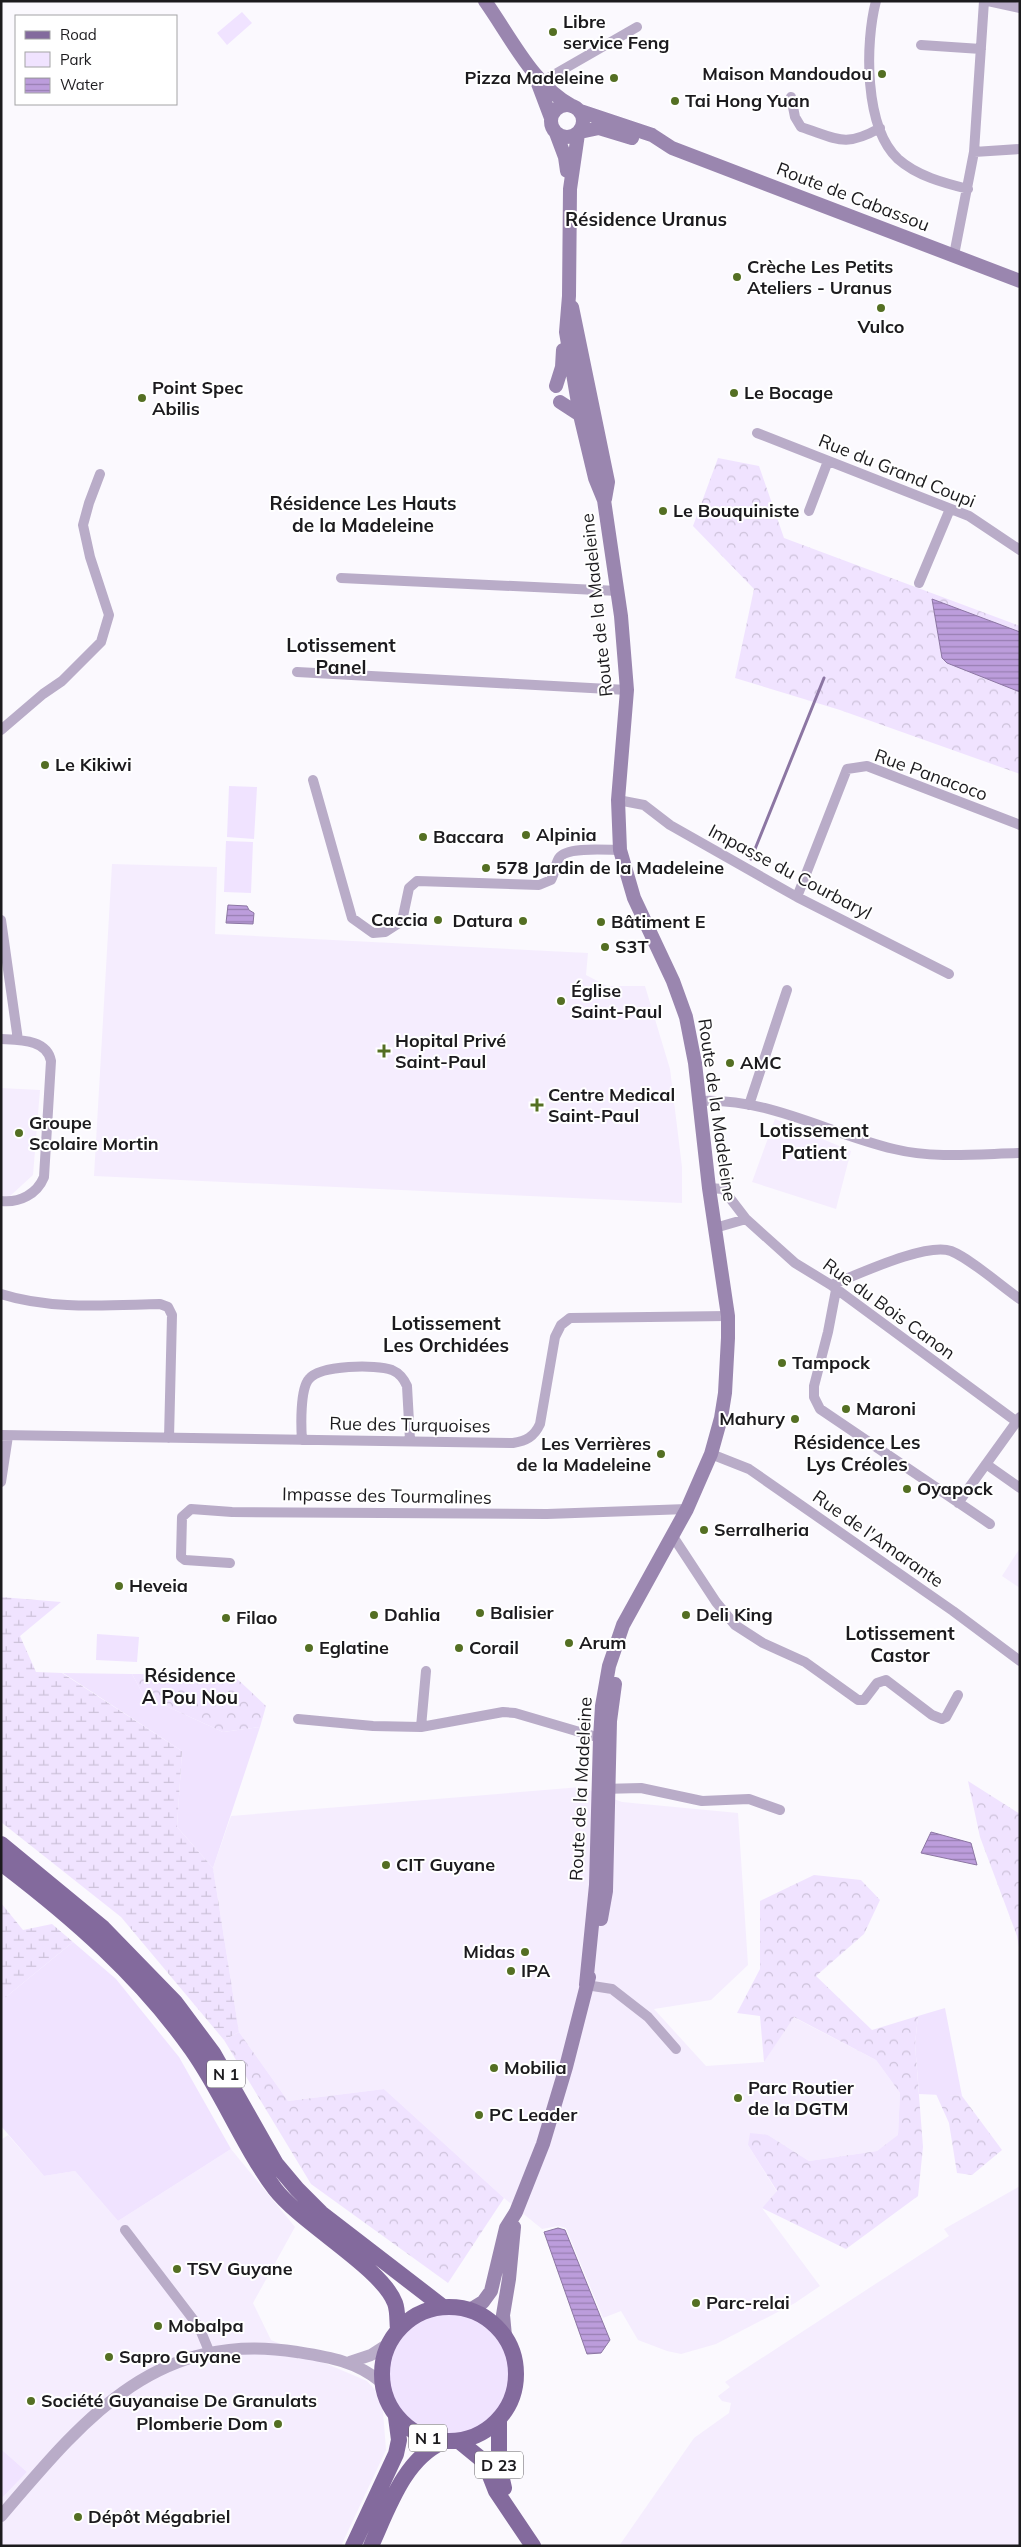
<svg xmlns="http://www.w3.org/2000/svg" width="1021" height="2547" viewBox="0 0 1021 2547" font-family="Mulish,sans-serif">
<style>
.built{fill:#f5edfe}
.green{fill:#f0e3ff}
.forest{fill:url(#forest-crowns)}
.wetland{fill:url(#wetland-marsh)}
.water{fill:url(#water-rules);stroke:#8c76a3}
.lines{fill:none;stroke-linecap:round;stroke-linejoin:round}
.stream{stroke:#8c76a3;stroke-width:3}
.minor{stroke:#b9acc8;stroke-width:10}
.tertiary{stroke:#b9acc8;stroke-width:12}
.secondary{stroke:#9a86af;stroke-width:14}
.primary{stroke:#836a9d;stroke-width:16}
.poi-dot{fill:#546f23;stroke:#fff;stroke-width:2}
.labels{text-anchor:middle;stroke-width:4;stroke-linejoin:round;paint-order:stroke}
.shield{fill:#fff;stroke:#605f62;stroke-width:1}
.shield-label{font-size:16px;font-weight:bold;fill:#1c1b1e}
.poi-label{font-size:18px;font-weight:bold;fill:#1c1b1e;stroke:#fff;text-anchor:start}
.street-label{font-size:18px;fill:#1c1b1e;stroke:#fff}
.neighbourhood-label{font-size:19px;font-weight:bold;fill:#1c1b1e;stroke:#fff}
</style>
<defs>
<pattern id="forest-crowns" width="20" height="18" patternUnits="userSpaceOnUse" patternTransform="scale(1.25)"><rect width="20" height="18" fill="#f0e3ff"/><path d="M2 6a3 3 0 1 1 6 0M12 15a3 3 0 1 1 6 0" fill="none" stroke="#cdc2da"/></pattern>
<pattern id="wetland-marsh" width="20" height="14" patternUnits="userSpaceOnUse" patternTransform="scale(1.25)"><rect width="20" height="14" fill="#f0e3ff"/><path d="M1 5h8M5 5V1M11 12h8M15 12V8" fill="none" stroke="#cdc2da"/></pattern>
<pattern id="water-rules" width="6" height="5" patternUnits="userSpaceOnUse" patternTransform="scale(1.25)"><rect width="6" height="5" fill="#bc9ddc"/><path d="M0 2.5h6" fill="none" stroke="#987fb2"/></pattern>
</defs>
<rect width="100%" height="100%" fill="#fbf9fe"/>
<path class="built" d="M112,864l105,3 -2,67 373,19 -2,22 21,11h38l25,83 12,98v36l-588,-27z
M1,1088l39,2 -7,85 -24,22 -8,-1z
M775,1119l76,32 -15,58 -84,-27z
M1020,1548v40l-18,-12z
M581,1787l41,15 116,11 10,152 -37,35 -57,9 52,57 58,-4 29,-45 83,43 24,33 -2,43 -21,15 -68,10 -41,-26 -20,10 29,47 -15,16 58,78 -25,17 -79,41 -35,10 -14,-3 -29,-11 -17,-29 -18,7 -37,-90 -8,-2 -16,3 -38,-31 -120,-109 -96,12 -49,-69 -26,-164 18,-52z
M8,2135l36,41 31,-5 43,50 113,-72 64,78 -42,76 18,37 96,41 8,9 8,21 3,39 -45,96h-340v-47l26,-27 -26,-23v-309z
M1020,2186v360h-401l75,-108 35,-25 2,-10 -9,-2 -4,-5 12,-9 -5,-5 224,-146 -5,-7z"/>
<path class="green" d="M242,12l10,11 -25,22 -10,-12z
M229,786l28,1 -3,52 -27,-2z
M226,841l27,1 -2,51 -27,-1z
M97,1634l42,3 -2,25 -41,-2z
M63,1673l69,1 12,22 79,36 37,-5 -47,141 -36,-41 5,-76z
M73,1942l43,37 63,78 52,92 -113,72 -43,-50 -31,5 -43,-50v-125z
M945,2008l17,88 -43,-2 -4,-50 3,-28z
M389 2374a61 61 0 1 1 122 0a61 61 0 1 1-122 0Z
M1,2449l26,23 -26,27z"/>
<path class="forest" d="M718,458l41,8 25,72 236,88v6l-88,-32 15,63 73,29v82l-180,-64 -105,-32 19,-89 -61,-63z
M132,1674h100l34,32 -6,21 -37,5 -79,-36z
M968,1781l52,33v139l-3,-17 -37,-99z
M814,1875l47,5 19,20 -16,34 -48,42 56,54 46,-14 -3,28 8,103 -5,49 -72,53 -84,-41 15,-17 -29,-46 2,-12 18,2 41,26 68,-10 21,-16 2,-42 -24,-33 -82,-43 -30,45 -4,-46 -23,-3 23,-44v-68z
M239,2032l49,69 96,-12 120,109 -56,85 -137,-99 -87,-144z
M936,2094l26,2 40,54 -30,25 -15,-2 -8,-50z"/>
<path class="wetland" d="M1,1597l60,5 -41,34 16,36 26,1 120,78 -5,76 36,41 26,164 -15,8 -103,-123 -120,-95z
M1,1903l22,27 29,-6 21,18 -72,59z"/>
<path class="water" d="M932,599l88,33v60l-73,-29 -5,-5z
M228,905l19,1 2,4 5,3 -1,11 -27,-1z
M931,1832l40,11 6,22 -56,-12z
M558,2228l7,2 45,110 -9,13 -14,1 -43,-122z"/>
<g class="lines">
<path class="stream" d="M751,859l73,-181"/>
<path class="minor" d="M876,1c-11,42 -12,126 22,158 19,17 46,24 70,30
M988,1l32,7
M921,45l60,4
M543,81l94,-54
M791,97l4,20 6,10c37,12 43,21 79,1
M974,152l46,-3
M954,255l20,-103 10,-151
M757,433l212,83 51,34
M809,511l19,-50
M341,578l277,13
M919,583l31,-74
M297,672l330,18
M1,730l42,-36 19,-13 39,-39 8,-27 -19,-58 -7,-32 6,-22 11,-29
M313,780l39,138 21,15 12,-1 17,-11 7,-33 8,-7 122,4 12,-5c4,-7 4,-16 8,-22 8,-12 48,-8 61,-8
M618,800l26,5 26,20 127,72 152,77
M797,897l50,-128 20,-3 153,59
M1,920l17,120
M1,1039c18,1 46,0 50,22l-7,116c-7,17 -24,26 -43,24
M699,1101c69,-4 130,33 195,48 40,10 85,5 126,4
M749,1105l38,-115
M709,1188l14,1 23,30 49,44 36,22 186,137
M715,1228l31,-9
M831,1285c26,-10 95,-43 120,-34 20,8 50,35 69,48
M836,1290l-8,42 -14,54v11l6,12 170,115
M1,1294c50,16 107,11 159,10l8,3 4,8 -3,123
M1,1435l512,8c13,-2 21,-6 27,-19l15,-87 6,-12 9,-7 158,-2
M302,1440c-1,-14 -2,-51 7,-61 11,-14 67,-15 83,-9 7,3 12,9 15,16l3,54
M711,1454l38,15 204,142 67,50
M986,1464l34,24
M1,1482l7,-46
M958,1503l62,-86
M672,1535l44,67 19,23 28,18 42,19 53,38h6l13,-17 9,-3 46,35 10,4 4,-2 12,-22
M230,1563l-45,-3 -4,-3 1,-40 9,-8 41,3 315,2 140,-5
M298,1719l75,7 48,1 82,-15 12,1 85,25
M421,1727l5,-56
M602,1789l39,-1 61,13 47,-2 31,11
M586,1985l26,4 36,28 28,32
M125,2230l74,97 10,24"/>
<path class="tertiary" d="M350,2362l21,-7 17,-11
M1,2516c82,-96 155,-187 296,-164 31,5 59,9 84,30"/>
<path class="secondary" d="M485,1c25,35 48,84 87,105
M537,81l14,37
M551 121a16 16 0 1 1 32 0a16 16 0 1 1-32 0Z
M580,111l72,24 20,13 348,133
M580,132l19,-4 33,10
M556,133l9,24 2,14
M578,134l-8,55 -1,107 -3,36 14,83 15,63 9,22 17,116 6,74 -9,110 2,50 14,48 39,83 13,36 9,46 14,125 19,128v22l-3,55 -4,25 -10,36 -24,55 -64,116 -14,41 -7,40 -2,32 -4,147 -10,100
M572,307l36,175 -3,17
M556,386l6,-19 1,-17
M560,402l20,13
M601,1919l5,-28 4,-170 5,-37
M470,2310l13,-8 8,-11 15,-63 10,-16 27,-68 23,-77 23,-90
M505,2336l-2,-21 6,-36 5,-52"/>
<path class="primary" d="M1,1844l102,84 72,74 38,51 63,111 21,25 24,24 122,94
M1,1863c71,54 139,113 191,187 31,44 51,96 83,139 27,35 107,79 120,114 3,8 2,18 3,26
M382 2374a67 67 0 1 1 134 0a67 67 0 1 1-134 0Z
M499,2420v46l5,22
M459,2441l22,18 6,9 9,23 37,55
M353,2546l43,-92 3,-14 -3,-23
M371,2546c17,-37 33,-87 72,-104"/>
</g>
<g class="poi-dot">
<circle cx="553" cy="32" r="5"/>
<circle cx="882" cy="74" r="5"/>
<circle cx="614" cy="78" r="5"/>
<circle cx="675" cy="101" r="5"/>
<circle cx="737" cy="277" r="5"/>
<circle cx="881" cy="308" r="5"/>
<circle cx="734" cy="393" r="5"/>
<circle cx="142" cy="398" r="5"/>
<circle cx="663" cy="511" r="5"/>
<circle cx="45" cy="765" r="5"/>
<circle cx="526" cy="835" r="5"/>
<circle cx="423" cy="837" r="5"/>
<circle cx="486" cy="868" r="5"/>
<circle cx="438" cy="920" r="5"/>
<circle cx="523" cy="921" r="5"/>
<circle cx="601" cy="922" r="5"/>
<circle cx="605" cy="947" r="5"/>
<circle cx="561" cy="1001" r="5"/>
<path d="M381.5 1043.5h5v5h5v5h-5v5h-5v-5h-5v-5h5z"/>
<circle cx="730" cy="1063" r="5"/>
<path d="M534.5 1097.5h5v5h5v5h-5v5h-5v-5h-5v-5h5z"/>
<circle cx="19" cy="1133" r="5"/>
<circle cx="782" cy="1363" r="5"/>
<circle cx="846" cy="1409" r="5"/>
<circle cx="795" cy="1419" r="5"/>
<circle cx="661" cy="1454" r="5"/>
<circle cx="907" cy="1489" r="5"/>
<circle cx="704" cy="1530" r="5"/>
<circle cx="119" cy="1586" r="5"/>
<circle cx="480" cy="1613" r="5"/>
<circle cx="374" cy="1615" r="5"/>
<circle cx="686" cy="1615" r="5"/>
<circle cx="226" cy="1618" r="5"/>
<circle cx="569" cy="1643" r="5"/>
<circle cx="309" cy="1648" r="5"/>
<circle cx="459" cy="1648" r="5"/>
<circle cx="386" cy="1865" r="5"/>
<circle cx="525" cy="1952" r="5"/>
<circle cx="511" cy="1971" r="5"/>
<circle cx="494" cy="2068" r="5"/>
<circle cx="738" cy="2098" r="5"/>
<circle cx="479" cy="2115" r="5"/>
<circle cx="177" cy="2269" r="5"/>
<circle cx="696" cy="2303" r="5"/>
<circle cx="158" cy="2326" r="5"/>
<circle cx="109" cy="2357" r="5"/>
<circle cx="31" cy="2401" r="5"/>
<circle cx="278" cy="2424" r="5"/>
<circle cx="78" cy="2517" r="5"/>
</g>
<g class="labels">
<g class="shield">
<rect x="207" y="2060.5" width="38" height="27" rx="4"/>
<rect x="409" y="2424.5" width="38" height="27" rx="4"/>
<rect x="475" y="2451.5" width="48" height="27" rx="4"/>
</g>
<g class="shield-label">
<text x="226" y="2080">N 1</text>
<text x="428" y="2444">N 1</text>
<text x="499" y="2471">D 23</text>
</g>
<g class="poi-label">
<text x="563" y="28">Libre<tspan x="563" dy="21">service Feng</tspan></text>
<text x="872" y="80" text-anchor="end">Maison Mandoudou</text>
<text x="604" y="84" text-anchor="end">Pizza Madeleine</text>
<text x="685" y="107">Tai Hong Yuan</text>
<text x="747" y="273">Crèche Les Petits<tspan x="747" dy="21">Ateliers - Uranus</tspan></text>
<text x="881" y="333" text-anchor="middle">Vulco</text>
<text x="152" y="394">Point Spec<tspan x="152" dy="21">Abilis</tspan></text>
<text x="744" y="399">Le Bocage</text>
<text x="673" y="517">Le Bouquiniste</text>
<text x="55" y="771">Le Kikiwi</text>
<text x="536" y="841">Alpinia</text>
<text x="433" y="843">Baccara</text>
<text x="496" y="874">578 Jardin de la Madeleine</text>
<text x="428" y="926" text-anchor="end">Caccia</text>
<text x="513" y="927" text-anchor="end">Datura</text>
<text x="611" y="928">Bâtiment E</text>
<text x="615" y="953">S3T</text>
<text x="571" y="997">Église<tspan x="571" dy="21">Saint-Paul</tspan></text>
<text x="395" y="1047">Hopital Privé<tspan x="395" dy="21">Saint-Paul</tspan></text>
<text x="740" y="1069">AMC</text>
<text x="548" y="1101">Centre Medical<tspan x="548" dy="21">Saint-Paul</tspan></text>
<text x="29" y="1129">Groupe<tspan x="29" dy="21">Scolaire Mortin</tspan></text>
<text x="792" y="1369">Tampock</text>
<text x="856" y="1415">Maroni</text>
<text x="785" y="1425" text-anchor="end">Mahury</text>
<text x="651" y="1450" text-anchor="end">Les Verrières<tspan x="651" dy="21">de la Madeleine</tspan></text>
<text x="917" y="1495">Oyapock</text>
<text x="714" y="1536">Serralheria</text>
<text x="129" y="1592">Heveia</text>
<text x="490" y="1619">Balisier</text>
<text x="384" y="1621">Dahlia</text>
<text x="696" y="1621">Deli King</text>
<text x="236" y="1624">Filao</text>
<text x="579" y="1649">Arum</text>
<text x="319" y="1654">Eglatine</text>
<text x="469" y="1654">Corail</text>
<text x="396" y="1871">CIT Guyane</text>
<text x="515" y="1958" text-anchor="end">Midas</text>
<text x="521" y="1977">IPA</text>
<text x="504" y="2074">Mobilia</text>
<text x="748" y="2094">Parc Routier<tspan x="748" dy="21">de la DGTM</tspan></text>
<text x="489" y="2121">PC Leader</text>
<text x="187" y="2275">TSV Guyane</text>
<text x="706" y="2309">Parc-relai</text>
<text x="168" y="2332">Mobalpa</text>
<text x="119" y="2363">Sapro Guyane</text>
<text x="41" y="2407">Société Guyanaise De Granulats</text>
<text x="268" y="2430" text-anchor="end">Plomberie Dom</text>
<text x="88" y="2523">Dépôt Mégabriel</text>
</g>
<g class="street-label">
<text transform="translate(853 197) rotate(21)" y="6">Route de Cabassou</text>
<text transform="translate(897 471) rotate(22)" y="6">Rue du Grand Coupi</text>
<text transform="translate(597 605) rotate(-96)" y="6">Route de la Madeleine</text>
<text transform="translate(931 775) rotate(20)" y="6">Rue Panacoco</text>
<text transform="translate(790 872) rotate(28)" y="6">Impasse du Courbaryl</text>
<text transform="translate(717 1110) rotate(82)" y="6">Route de la Madeleine</text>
<text transform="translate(889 1309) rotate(36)" y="6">Rue du Bois Canon</text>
<text transform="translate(410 1425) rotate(1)" y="6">Rue des Turquoises</text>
<text transform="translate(387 1496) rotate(1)" y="6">Impasse des Tourmalines</text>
<text transform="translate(878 1539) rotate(35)" y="6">Rue de l'Amarante</text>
<text transform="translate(581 1789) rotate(-87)" y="6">Route de la Madeleine</text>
</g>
<g class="neighbourhood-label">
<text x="646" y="226">Résidence Uranus</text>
<text x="363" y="510">Résidence Les Hauts<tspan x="363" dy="22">de la Madeleine</tspan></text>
<text x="341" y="652">Lotissement<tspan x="341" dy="22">Panel</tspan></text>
<text x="814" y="1137">Lotissement<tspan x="814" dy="22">Patient</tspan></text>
<text x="446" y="1330">Lotissement<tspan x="446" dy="22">Les Orchidées</tspan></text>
<text x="857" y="1449">Résidence Les<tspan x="857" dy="22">Lys Créoles</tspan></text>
<text x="900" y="1640">Lotissement<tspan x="900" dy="22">Castor</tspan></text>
<text x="190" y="1682">Résidence<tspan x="190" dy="22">A Pou Nou</tspan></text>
</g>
</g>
<rect width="1021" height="2547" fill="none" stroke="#1c1b1e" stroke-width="5"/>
<rect x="15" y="15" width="162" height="90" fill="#ffffff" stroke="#a4a4a5"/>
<rect x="25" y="31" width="25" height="8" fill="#836a9d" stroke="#a4a4a5"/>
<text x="60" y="40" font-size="15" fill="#1c1b1e">Road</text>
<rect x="25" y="52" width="25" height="15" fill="#f0e3ff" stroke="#a4a4a5"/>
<text x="60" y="65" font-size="15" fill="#1c1b1e">Park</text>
<rect x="25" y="78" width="25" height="15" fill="url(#water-rules)" stroke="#a4a4a5"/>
<text x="60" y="90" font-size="15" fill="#1c1b1e">Water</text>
</svg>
